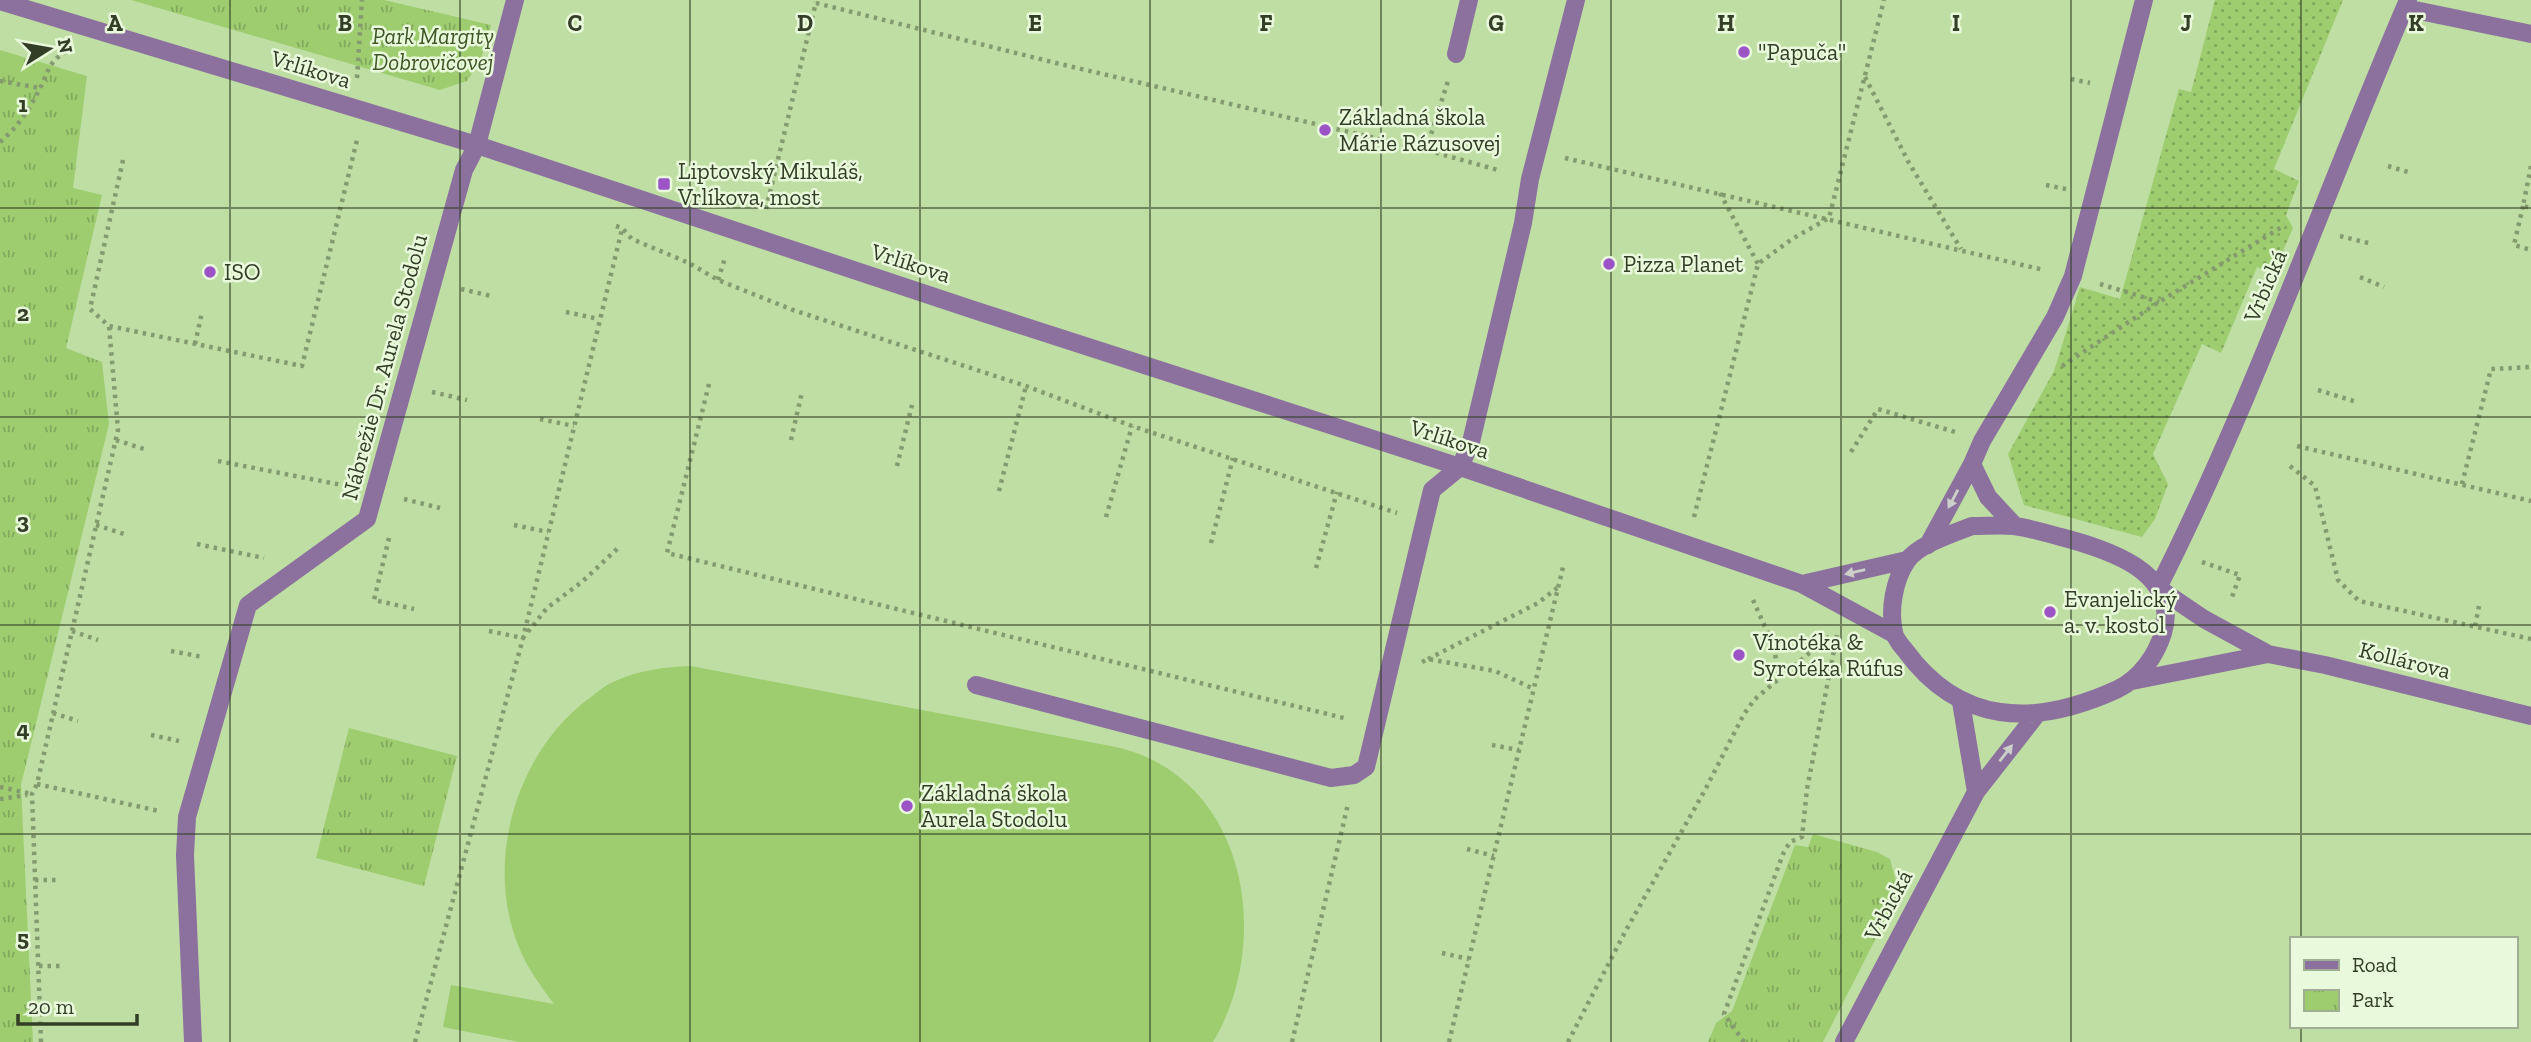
<svg xmlns="http://www.w3.org/2000/svg" width="2531" height="1042" viewBox="0 0 2531 1042" font-family="'Zilla Slab',serif">
<style>
.grass{fill:url(#grass-dots)}
.park{fill:url(#park-tufts)}
.pitch{fill:#9ecd70}
.lines{fill:none;stroke-linecap:round;stroke-linejoin:round}
.path{stroke:#849b6f;stroke-width:4.5;stroke-dasharray:3.5 5;stroke-linecap:butt}
.minor{stroke:#8c719f;stroke-width:18}
.oneway{fill:#cdd0c9}
.grid{fill:none;stroke:#323e26;stroke-width:2;stroke-opacity:0.55}
.poi-dot{fill:#9b53c6;stroke:#e9f9db;stroke-width:2.5}
.labels{text-anchor:middle;stroke-width:5;stroke-linejoin:round;paint-order:stroke}
.park-label{font-size:23px;font-style:italic;fill:#405727;stroke:#e9f9db}
.poi-label{font-size:23px;fill:#323e26;stroke:#e9f9db;text-anchor:start}
.street-label{font-size:23px;fill:#323e26;stroke:#e9f9db}
.grid-label{font-size:23px;text-anchor:middle;font-weight:bold;fill:#323e26;stroke:#e9f9db;stroke-width:5;stroke-linejoin:round;paint-order:stroke}
</style>
<defs>
<pattern id="grass-dots" width="8" height="8" patternUnits="userSpaceOnUse" patternTransform="scale(1.75)"><rect width="8" height="8" fill="#9ecd70"/><path d="M2 2h.1M6 6h.1" fill="none" stroke="#81a85c" stroke-width="1.8" stroke-linecap="round"/></pattern>
<pattern id="park-tufts" width="24" height="20" patternUnits="userSpaceOnUse" patternTransform="scale(1.75)"><rect width="24" height="20" fill="#9ecd70"/><path d="M3 7l-1-3M5 7V3M7 7l1-3M15 17l-1-3M17 17v-4M19 17l1-3" fill="none" stroke="#81a85c"/></pattern>
</defs>
<rect width="100%" height="100%" fill="#bfdea3"/>
<path class="grass" d="M2215,0h128l-69,169 25,12 -13,34 7,13 -20,46 -16,-7 -36,86 -19,-9 -49,110 15,30 -13,35 -13,18 -118,-32 -16,-51 46,-83 26,-84 40,12 59,-210 12,3z"/>
<path class="park" d="M131,0h253l107,25 -10,34 -14,22 -27,9z
M0,50l87,26 -14,112 29,7 -36,153 36,14 7,62 -88,361 12,257h-33z
M349,728l108,28 -33,130 -108,-28z
M1813,834l64,18 13,7 9,34 -76,149h-115l8,-19 16,-12 63,-166 13,2z"/>
<path class="pitch" d="M691,666l425,81c131,30 158,193 97,295h-694l-76,-15 8,-42 103,19c-14,-19 -27,-36 -36,-59 -34,-85 -1,-195 73,-248 7,-5 14,-12 22,-15 25,-12 52,-15 78,-16z"/>
<g class="lines">
<path class="path" d="M816,3l240,60 370,87 72,20
M1865,77l44,86 52,86
M357,78l5,-78
M2071,79l19,4
M0,81l40,7
M0,142c16,-13 29,-32 38,-50 11,-19 8,-28 28,-41
M1426,150l22,-69
M1565,158l479,112
M123,160l-33,149 19,17 193,40 55,-226
M2388,166l23,7
M2531,166l-8,40 8,2
M2046,185l20,4
M1720,193l38,71
M2523,206l-9,39 17,5
M766,209l50,-207
M616,226l6,2 10,11 57,24 29,17 75,30 233,76 106,40 265,87
M2340,236l32,8
M2360,277l24,10
M718,280l7,-22
M2100,284l59,18
M461,289l30,7
M566,312l33,7
M195,344l7,-32
M2062,366l97,-64 126,-77
M709,384l-42,169 681,166
M2318,390l39,12
M432,392l35,8
M540,419l34,7
M116,440l28,9
M791,440l11,-48
M2297,446l234,55
M1851,452l27,-43 77,23
M218,461l129,25
M897,466l15,-61
M2290,466l25,20 23,94 21,21 172,38
M2462,484l29,-115 40,-2
M999,491l27,-105
M404,499l36,9
M1106,517l26,-91
M1694,517l64,-253 34,-25 37,-21 55,-218
M96,525l28,9
M514,525l34,7
M389,538l-15,62 40,9
M1211,543l22,-85
M197,544l67,14
M2202,562l38,13 -8,22
M1316,568l21,-76
M1753,600l21,47 5,32
M2475,626l4,-20
M72,631l26,9
M489,631l34,7 24,-30 36,-27 35,-33
M171,651l32,6
M1428,659l110,-56 19,-15
M1422,662l6,-3 67,12 39,18
M53,713l25,8
M151,735l28,6
M1492,745l27,5
M37,784l122,27
M0,787l32,7
M0,799l27,-4
M1467,849l27,7
M35,880h22
M1442,953l27,6
M39,966h21
M41,1042l-9,-248 5,-10 81,-354 -9,-104
M415,1042l108,-404 99,-409
M1292,1042l56,-238
M1449,1042l114,-475
M1568,1042l57,-110 80,-142 39,-76 11,-15 77,-65
M1744,1042l-20,-28 59,-160 7,-12 12,-5 5,-48 30,-154"/>
<path class="minor" d="M0,1l477,144 500,166 483,156 342,117 92,50
M2405,8l126,26
M1456,54l13,-54
M1972,464l10,-23 73,-124 18,-41 71,-276
M1972,526c14,0 28,-1 42,0 16,2 32,7 47,11 45,12 120,34 102,96 -7,23 -23,45 -45,56 -37,17 -78,29 -118,23 -41,-6 -71,-29 -95,-62 -4,-5 -10,-11 -11,-18 -5,-22 0,-52 13,-71 10,-16 47,-28 65,-35z
M1928,545l44,-81 16,33 27,29
M1802,584l105,-24
M2158,588c96,-190 166,-393 250,-588
M2158,588l46,31 64,35 57,11 206,51
M2132,681l136,-27
M976,685l355,93 23,-3 12,-8 66,-277 28,-23 11,-25 52,-219 7,-44 46,-179
M1961,702l15,90
M193,1042l-8,-187 2,-38 61,-212 119,-86 97,-349 13,-25 38,-145
M1844,1042l132,-250 61,-78"/>
</g>
<defs><path id="oneway-solid" d="M-6-.8H1V-3.2L6.5 0L1 3.2V.8H-6Z" transform="scale(1.75)"/></defs>
<g class="oneway">
<use href="#oneway-solid" transform="translate(1953 499) rotate(118)"/>
<use href="#oneway-solid" transform="translate(1855 572) rotate(167)"/>
<use href="#oneway-solid" transform="translate(2006 753) rotate(-52)"/>
</g>
<path class="grid" d="M230,0v1042M460,0v1042M690,0v1042M920,0v1042M1150,0v1042M1381,0v1042M1611,0v1042M1841,0v1042M2071,0v1042M2301,0v939M0,208h2531M0,417h2531M0,625h2531M0,834h2531M2301,1026v16"/>
<g class="poi-dot">
<circle cx="1744" cy="52" r="7"/>
<circle cx="1325" cy="130" r="7"/>
<rect x="657" y="177" width="14" height="14" rx="3.5"/>
<circle cx="1609" cy="264" r="7"/>
<circle cx="210" cy="272" r="7"/>
<circle cx="2050" cy="612" r="7"/>
<circle cx="1739" cy="655" r="7"/>
<circle cx="907" cy="806" r="7"/>
</g>
<g class="labels">
<g class="park-label">
<text x="433" y="44">Park Margity<tspan x="433" dy="26">Dobrovičovej</tspan></text>
</g>
<g class="poi-label">
<text x="1758" y="60">"Papuča"</text>
<text x="1339" y="125">Základná škola<tspan x="1339" dy="26">Márie Rázusovej</tspan></text>
<text x="678" y="179">Liptovský Mikuláš,<tspan x="678" dy="26">Vrlíkova, most</tspan></text>
<text x="1623" y="272">Pizza Planet</text>
<text x="224" y="280">ISO</text>
<text x="2064" y="607">Evanjelický<tspan x="2064" dy="26">a. v. kostol</tspan></text>
<text x="1753" y="650">Vínotéka &amp;<tspan x="1753" dy="26">Syrotéka Rúfus</tspan></text>
<text x="921" y="801">Základná škola<tspan x="921" dy="26">Aurela Stodolu</tspan></text>
</g>
<g class="street-label">
<text transform="translate(311 69) rotate(17)" y="8">Vrlíkova</text>
<text transform="translate(911 263) rotate(18)" y="8">Vrlíkova</text>
<text transform="translate(2265 286) rotate(-67)" y="8">Vrbická</text>
<text transform="translate(384 367) rotate(-75)" y="8">Nábrežie Dr. Aurela Stodolu</text>
<text transform="translate(1450 439) rotate(18)" y="8">Vrlíkova</text>
<text transform="translate(2405 660) rotate(14)" y="8">Kollárova</text>
<text transform="translate(1888 905) rotate(-62)" y="8">Vrbická</text>
</g>
</g>
<g class="grid-label">
<text x="115" y="31">A</text>
<text x="345" y="31">B</text>
<text x="575" y="31">C</text>
<text x="805" y="31">D</text>
<text x="1035" y="31">E</text>
<text x="1266" y="31">F</text>
<text x="1496" y="31">G</text>
<text x="1726" y="31">H</text>
<text x="1956" y="31">I</text>
<text x="2186" y="31">J</text>
<text x="2416" y="31">K</text>
<text x="23" y="112">1</text>
<text x="23" y="321">2</text>
<text x="23" y="529">3</text>
<text x="23" y="737">4</text>
<text x="23" y="946">5</text>
</g>
<rect x="2290" y="937" width="228" height="91" fill="#e9f9db" stroke="#a0ae93" stroke-width="2"/>
<rect x="2304" y="960" width="35" height="10" fill="#8c719f" stroke="#a0ae93" stroke-width="2"/>
<text x="2352" y="972" font-size="21" fill="#323e26">Road</text>
<rect x="2304" y="990" width="35" height="21" fill="url(#park-tufts)" stroke="#a0ae93" stroke-width="2"/>
<text x="2352" y="1007" font-size="21" fill="#323e26">Park</text>
<g transform="translate(49 49) rotate(79)" stroke="#e9f9db" stroke-width="5" paint-order="stroke">
<path d="M0-5L12 26L0 18L-12 26Z" fill="#323e26"/>
<text y="-10" font-size="19" font-weight="bold" text-anchor="middle" fill="#323e26">N</text>
</g>
<path d="M18 1014v10h119v-10" fill="none" stroke="#323e26" stroke-width="3.5"/>
<text x="28" y="1014" font-size="21" fill="#323e26" stroke="#e9f9db" stroke-width="5" paint-order="stroke">20 m</text>
</svg>
